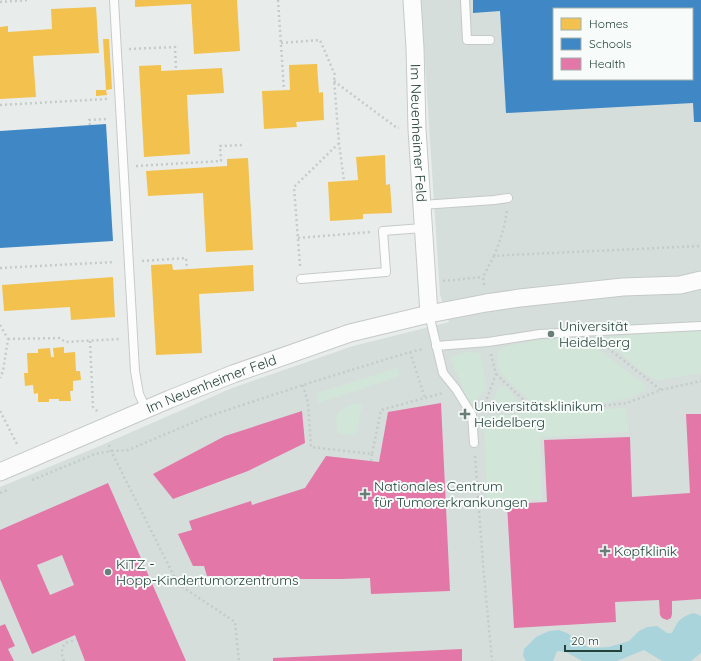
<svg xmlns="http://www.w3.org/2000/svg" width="701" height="661" viewBox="0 0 701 661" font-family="Quicksand,sans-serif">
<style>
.built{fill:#d6dedb;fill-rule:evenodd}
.green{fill:#d1e6d8}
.water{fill:#a9d4db}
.homes{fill:#f2c14e}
.schools{fill:#3f88c5;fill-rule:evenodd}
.health{fill:#e377a8;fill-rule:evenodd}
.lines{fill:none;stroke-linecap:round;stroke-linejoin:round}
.lane-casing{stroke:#c5cac8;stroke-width:10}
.street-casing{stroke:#c5cac8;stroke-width:19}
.path{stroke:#c3ccca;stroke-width:2.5;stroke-dasharray:2 3;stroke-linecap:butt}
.lane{stroke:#fcfcfc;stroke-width:8}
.street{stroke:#fcfcfc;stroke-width:17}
.poi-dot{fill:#697e78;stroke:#f7fbf9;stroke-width:1.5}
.labels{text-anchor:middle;stroke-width:4;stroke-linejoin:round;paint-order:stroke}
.street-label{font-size:14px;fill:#24423a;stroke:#f7fbf9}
.poi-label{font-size:14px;fill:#24423a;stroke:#f7fbf9;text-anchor:start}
</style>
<rect width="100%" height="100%" fill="#e8edeb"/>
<path class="built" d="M421,0h280v661h-701v-174l95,-39 137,-60 121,-42 96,-24 -9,-27zM554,9h138v70h-138z"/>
<path class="green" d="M686,330h15v43l-44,7 -11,-6 -36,-29 -2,-8z
M582,337l63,48v5l-13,7 -24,5 -36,5 -37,-1 -35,-34 -3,-16 3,-7c27,-9 55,-10 82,-12z
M468,352l11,1 3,8 4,28 -15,17 -21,-49z
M397,368l3,8 -82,27 -1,-10z
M500,387h6l14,17 -3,3 -22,-2 -2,-4z
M355,403l5,1 2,3 -6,26 -2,2 -15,-2c-3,-6 -4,-16 0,-22z
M626,408l2,24 -88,5 2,62 -55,4 -3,-81 2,-6z"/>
<path class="water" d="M694,613l7,3v37l-10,8h-29l-18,-11 -27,11h-35l-16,-9 -9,-1 -3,8 -1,2h-27l-3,-5 1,-7 12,-12 13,-6 10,-1 8,3 18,13 6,2 18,-1 20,-6 10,-10 8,-4 10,-1 10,7h5c6,-12 8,-16 22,-20z"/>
<path class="homes" d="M135,0h102l3,51 -46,3 -3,-50 -56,3z
M96,7l3,46 -66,3 3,41 -36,2v-72l8,-1v6l44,-3 -1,-20z
M103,39h6l3,50 -6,1z
M317,64l2,29 4,-1 1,28 -28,2 1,5 -33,2 -2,-38 28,-1 -1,-25z
M161,65v6l61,-3 2,25 -37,2 3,59 -46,3 -5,-91z
M96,90h10l1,5 -11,1z
M385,155l1,30 4,-1 2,29 -29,1v5l-33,2 -2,-39 30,-2 -2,-23z
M248,158l5,92 -47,2 -3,-59 -55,3 -2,-25 81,-5v-7z
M172,264l1,6 80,-5 1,26 -55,3 3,59 -46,2 -5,-90z
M113,277l2,40 -44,3 -1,-13 -66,4 -2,-26z
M64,347v6l11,-1 1,19h4l1,9 -8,1v10h-3l1,10h-12v-2h-10v3h-11v-9l-4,1 -1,-9 -8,1 -1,-13h4l-1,-20h11v-4l12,-1 1,9h3l-1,-9z"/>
<path class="schools" d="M473,0h228v122h-7l-1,-19 -187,10 -6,-102 -27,2zM554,9h138v70h-138z
M106,124l7,117 -113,7v-117z"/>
<path class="health" d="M441,403l9,188 -79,3 -1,-16 -28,1h-54v-3h-8v3l-25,1v-4h-48l-3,-10h-11l-15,-32 14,-4 -3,-9 62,-20 1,4 53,-17 21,-32 53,6 9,-50z
M302,411l3,32 -57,28 -75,28 -20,-25 72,-38z
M686,414h15v185l-29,2v13l-1,4 -4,2 -5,-2 -2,-3 -1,-15 -44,2 1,20 -102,6 -7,-124 40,-2 -3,-62 86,-3 2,60 58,-4z
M108,483l78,178h-101l-10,-26 -43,19 -32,-75v-49zM62,555l12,30 -24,10 -13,-30z
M5,624l10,22 -7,3 6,12h-14v-35z
M462,649v12h-189v-3z"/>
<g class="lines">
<g class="lane-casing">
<path id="lane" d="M114,0l21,371 4,23 7,15
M465,0l2,40h23
M422,205l72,-5 14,-2
M301,279l85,-7 -3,-41 40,-3
M429,314l14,59 13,16 16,26 2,28
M436,346l52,-4 52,-8 161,-8"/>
</g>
<g class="street-casing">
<g id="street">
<path id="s1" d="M412,0l3,48 2,81 12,185"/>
<path id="s2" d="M0,472l170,-73 63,-25 117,-41 79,-19 57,-11 34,-5 103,-11 57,-2 21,-5"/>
</g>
</g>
<path class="path" d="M278,0l6,90
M0,2l30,-2
M281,43l39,-3 15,35 -1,5 5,63 5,38
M129,49l46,-2 1,23
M334,81l63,47h2
M0,105l107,-6
M90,125l-1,-5 18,-1
M136,166l85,-5 -1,-15 23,-1
M298,238l73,-6
M494,256c6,-15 11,-29 13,-46
M142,261l44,-3 1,11
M300,266l-6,-79 44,-43
M0,268l115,-6
M443,281l40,-4
M484,285l-1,-8 11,-21 15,-1 192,-9
M0,325l8,14 -5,32 -3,7
M8,339l52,-1 5,4 55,-3
M90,341l3,66 5,5
M604,345l57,45
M410,352l15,46
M496,374l37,35
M303,385l5,18 3,44 61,7 9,-44 62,-17
M483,408l6,-15 7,-19 -5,-20
M484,410l92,-1 51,-6 34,-13 40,-9
M0,411l18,35
M109,445l2,6 67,133 57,38 4,39
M475,456l8,108 9,97
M371,461l1,-7
M32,480l63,-26 16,-3 17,-1 78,-33 103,-34 101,-31 14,-3
M0,493l7,-3
M64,661c-3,-7 -3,-11 1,-18l11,-3"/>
<use href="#lane" class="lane"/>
<use href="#street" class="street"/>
</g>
<g class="poi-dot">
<circle cx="551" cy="334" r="4"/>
<path d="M463 408h4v4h4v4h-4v4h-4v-4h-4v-4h4z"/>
<path d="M363 488h4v4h4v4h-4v4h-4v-4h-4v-4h4z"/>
<path d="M603 545h4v4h4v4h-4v4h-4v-4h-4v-4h4z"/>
<circle cx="108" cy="572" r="4"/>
</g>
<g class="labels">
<g class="street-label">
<text dy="5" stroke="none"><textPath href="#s1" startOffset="133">Im Neuenheimer Feld</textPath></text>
<text dy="5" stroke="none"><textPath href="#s2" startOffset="229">Im Neuenheimer Feld</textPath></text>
</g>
<g class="poi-label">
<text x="559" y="331">Universität<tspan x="559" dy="16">Heidelberg</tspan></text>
<text x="474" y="411">Universitätsklinikum<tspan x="474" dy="16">Heidelberg</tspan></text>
<text x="374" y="491">Nationales Centrum<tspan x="374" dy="16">für Tumorerkrankungen</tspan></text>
<text x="614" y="556">Kopfklinik</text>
<text x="116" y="569">KiTZ -<tspan x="116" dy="16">Hopp-Kindertumorzentrums</tspan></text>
</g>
</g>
<rect x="553" y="8" width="140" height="72" fill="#f7fbf9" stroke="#a3b1ad"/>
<rect x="561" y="18" width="20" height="12" fill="#f2c14e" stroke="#a3b1ad"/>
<text x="589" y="28" font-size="12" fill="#24423a">Homes</text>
<rect x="561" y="38" width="20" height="12" fill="#3f88c5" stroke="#a3b1ad"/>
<text x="589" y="48" font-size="12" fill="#24423a">Schools</text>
<rect x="561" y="58" width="20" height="12" fill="#e377a8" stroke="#a3b1ad"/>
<text x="589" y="68" font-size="12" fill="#24423a">Health</text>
<path d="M565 645v6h56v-6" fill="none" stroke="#24423a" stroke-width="2"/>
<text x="571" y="645" font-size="12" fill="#24423a" stroke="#f7fbf9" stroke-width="3" paint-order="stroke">20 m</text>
</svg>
